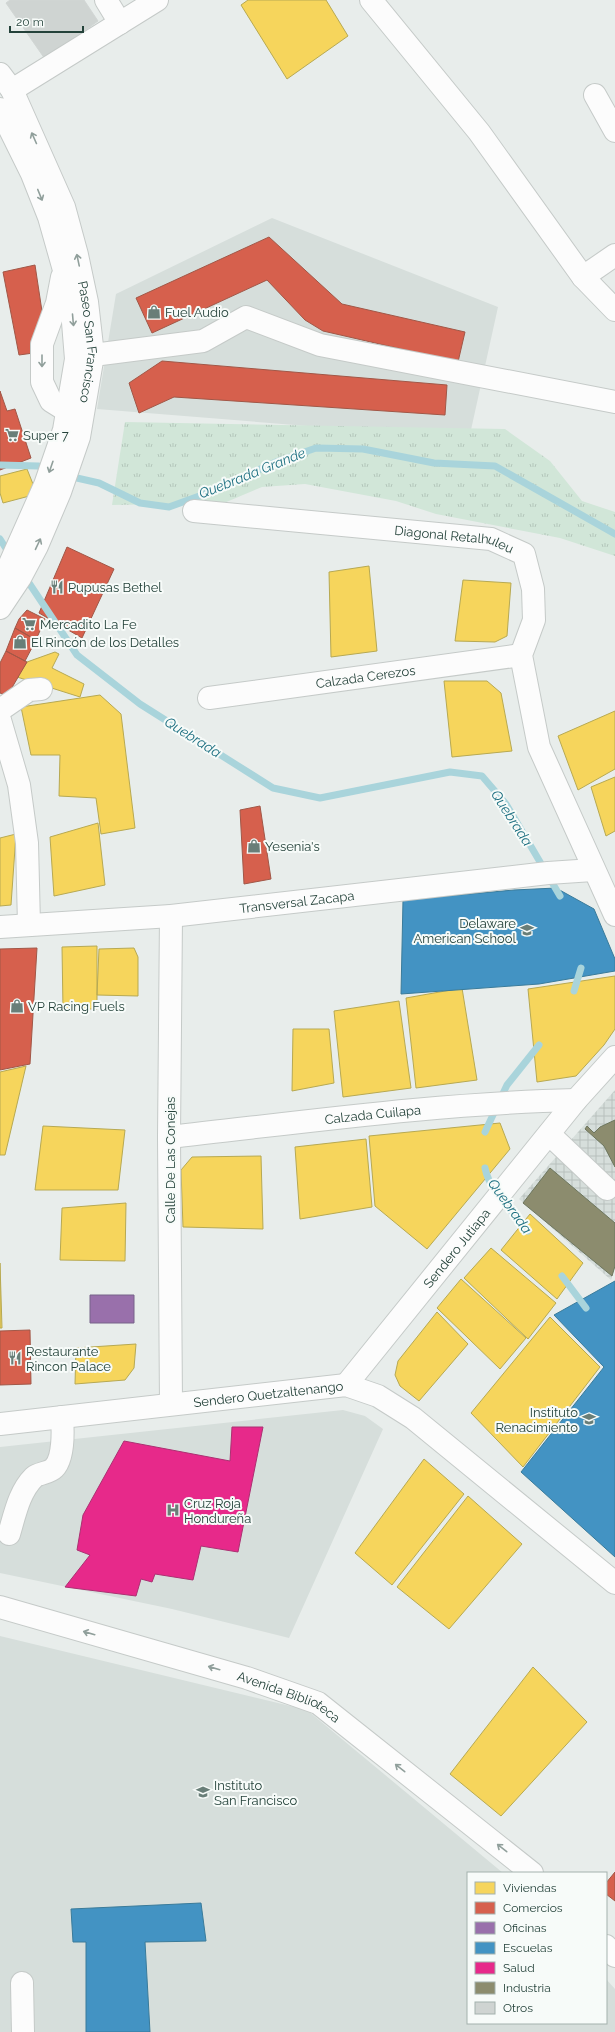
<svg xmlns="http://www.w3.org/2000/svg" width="615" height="2032" viewBox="0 0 615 2032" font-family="Raleway,sans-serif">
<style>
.built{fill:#d6dedb}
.industrial{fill:url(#industrial-grid)}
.grass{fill:url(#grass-tufts)}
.homes{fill:#f6d55c;stroke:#b7a952}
.shops{fill:#d6604d;stroke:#a15747}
.offices{fill:#9970ab;stroke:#766289}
.schools{fill:#4393c3;stroke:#3a7b9a}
.health{fill:#e7298a;stroke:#ac3072}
.industry{fill:#8c8c6e;stroke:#6d765e}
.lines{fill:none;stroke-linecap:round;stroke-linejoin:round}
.stream{stroke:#a9d4db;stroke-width:7}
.building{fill:#cfd4d2;stroke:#d1d6d4}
.minor-casing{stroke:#c5cac8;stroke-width:24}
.minor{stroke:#fcfcfc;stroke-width:22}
.oneway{stroke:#909f9b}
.labels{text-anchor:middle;stroke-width:4;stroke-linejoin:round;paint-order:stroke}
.poi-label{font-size:13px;fill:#24423a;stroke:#f7fbf9;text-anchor:start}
.street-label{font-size:13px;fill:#24423a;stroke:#f7fbf9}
.water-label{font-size:14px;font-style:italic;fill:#1c6f80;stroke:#f7fbf9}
</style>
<defs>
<pattern id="industrial-grid" width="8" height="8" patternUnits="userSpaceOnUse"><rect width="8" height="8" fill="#d6dedb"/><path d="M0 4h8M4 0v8" fill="none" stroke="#b8c0bd"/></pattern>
<pattern id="grass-tufts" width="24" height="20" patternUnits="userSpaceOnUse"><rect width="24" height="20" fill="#d1e6d8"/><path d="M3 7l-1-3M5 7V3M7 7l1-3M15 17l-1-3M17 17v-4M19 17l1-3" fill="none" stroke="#b3c6ba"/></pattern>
</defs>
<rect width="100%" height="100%" fill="#e8edeb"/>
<path class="built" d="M272,218l226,89 -29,132 -372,-30 19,-115z
M343,1410l22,6 18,13 -94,209 -117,-29 -172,-36v-126z
M0,1636l307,74 196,163h-35v150h138v-44l9,10v43h-615z"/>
<path class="industrial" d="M615,1090v175l-4,15 -92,-81z"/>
<path class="grass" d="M125,422l380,7 45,32 32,40 33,11v44l-55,-18 -124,-24 -40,-13 -91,-17 -43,3 -38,16 -112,2z"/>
<path class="homes" d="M248,0h78l22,36 -61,43 -46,-74z
M27,469l10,25 -34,9 -3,-10v-17z
M369,566l8,85 -46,6 -2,-85z
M463,580l48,3 -4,53 -12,6 -40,-1z
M55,652l4,2 -7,14 32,16 -4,13 -63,-20 10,-15z
M444,681h43l14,12 11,58 -60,6z
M100,695l21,19 14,114 -34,6 -5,-36 -37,-2 1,-41h-29l-10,-48z
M615,711v58l-37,21 -20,-54z
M615,777v54l-9,5 -15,-49z
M98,823l7,62 -51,11 -4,-59z
M16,834l-5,71 -11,1v-68z
M97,946v63h-34l-1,-62z
M134,948l4,9v39l-41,-1 2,-46z
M615,976v53l-11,16 -28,31 -39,6 -9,-93z
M462,988l15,92 -61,8 -10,-90z
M399,1001l12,87 -68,9 -9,-86z
M293,1029h36l5,54 -42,8z
M26,1066l-21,89h-5v-83z
M500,1123l10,26 -83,100 -52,-43 -6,-70z
M43,1126l82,4 -7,60h-83z
M366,1139l6,68 -72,12 -5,-72z
M261,1156l2,73 -80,-2 -2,-57 11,-13z
M126,1203l-1,58 -65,-1 2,-52z
M530,1214l53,49 -26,36 -56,-49z
M491,1248l65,55 -28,36 -64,-61z
M0,1263l2,65h-2z
M461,1279l65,59 -26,31 -63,-61z
M437,1312l31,32 -49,57 -19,-15 -5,-11 3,-14z
M550,1317l50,50 -77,100 -52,-54z
M136,1344l-2,24 -9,12 -50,4 1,-36z
M424,1459l40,35 -72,91 -37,-32z
M468,1496l54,48 -73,85 -52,-42z
M533,1667l54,55 -86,94 -51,-42z"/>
<path class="shops" d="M269,237l73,67 123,28 -7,30 -135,-31 -18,-11 -38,-40 -115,53 -16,-35z
M35,265l13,86 -29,4 -16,-83z
M162,361l285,24 -2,30 -271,-18 -35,16 -10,-30z
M0,391l7,20 8,-2 16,49 -31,12z
M67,547l47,22 -32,69 -43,-25z
M27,610l18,9 -9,21 -21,-12 4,-9z
M15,628l21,12 -11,21 -19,-10z
M6,651l21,11 -20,34 -7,-3v-30z
M260,806l11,73 -27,5 -4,-74z
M37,948l-7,116 -30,6v-121z
M30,1330l1,54 -31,1v-54z
M615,1872v29l-9,-7v-11z"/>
<path class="offices" d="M90,1295h44v28h-44z"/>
<path class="schools" d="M556,888l38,21 21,50v12l-76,13 -138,10 2,-94 111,-10z
M615,1281v276l-94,-85 83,-105 -50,-52z
M201,1903l5,38 -61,1 5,90h-64v-90h-13l-2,-33z"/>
<path class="health" d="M232,1427h31l-25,125 -37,-6 -8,34 -38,-6 -3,8 -11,-3 -5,17 -71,-9 25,-32 -13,-5 6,-35 41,-74 106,20z"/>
<path class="industry" d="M615,1120v47l-11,-21 -19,-17 2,-3 7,7 6,-6z
M550,1168l65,55v43l-3,10 -89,-73z"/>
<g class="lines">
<path class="stream" d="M0,465l38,1 11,3
M68,476l31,7 41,20 29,4 33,-12 74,-33 40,-14 47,1 71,14 61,3 120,68
M0,539l10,16
M25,577l52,78 63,49 133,84 47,10 130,-26 32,4 24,28 54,92
M574,991l7,-23
M485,1132l22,-47 32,-40
M485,1168c5,25 28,43 43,63
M562,1276l24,32"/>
</g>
<path class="building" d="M10,0h74l14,21 -53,38 -39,-56z"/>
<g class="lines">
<g class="minor-casing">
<g id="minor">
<path d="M106,0l14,23"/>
<path d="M371,0l108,132 104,145 32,33"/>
<path id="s1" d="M0,74l12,16 52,117 13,48 10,47 6,53 -14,82 -19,55 -23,54 -17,32 -20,30"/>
<path d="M12,90l145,-90"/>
<path d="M595,95l20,36"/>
<path d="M0,109l32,65 17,43 15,53 8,40 4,49 -12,71 -19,55 -45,101"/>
<path d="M62,277l-5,26 -15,41v38l9,19 16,10"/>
<path d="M583,277l32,-22"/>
<path d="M93,355l110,-14 43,-24 74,28 295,57"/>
<path id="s2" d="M194,511l297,28 33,15 9,35 1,31 -13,35 18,92 76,168"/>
<path id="s3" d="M209,698l312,-43"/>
<path d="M0,710l29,-20 12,-1"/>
<path d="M0,720l19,65 8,58 2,82"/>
<path id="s4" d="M0,927l171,-11 377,-43 45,-3"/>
<path d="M549,1134l58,55"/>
<path id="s5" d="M169,1137c136,-15 271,-34 407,-37"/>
<path id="s6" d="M346,1385l230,-285 39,-43"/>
<path d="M171,1404l-2,-267 2,-221"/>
<path id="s7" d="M0,1424l346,-39 32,11 35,22 202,165"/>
<path d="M9,1534c6,-20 10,-42 25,-57 5,-4 15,-4 20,-9 10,-10 9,-38 8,-51"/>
<path id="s8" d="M0,1607l247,71 71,25 214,170"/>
<path d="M606,1946l9,10"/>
<path d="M22,1983l1,49"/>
</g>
</g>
<use href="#minor" class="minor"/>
</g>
<defs><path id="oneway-shaft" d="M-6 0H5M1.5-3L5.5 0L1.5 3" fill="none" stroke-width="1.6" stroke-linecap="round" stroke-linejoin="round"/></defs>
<g class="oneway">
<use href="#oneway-shaft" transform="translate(34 138) rotate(-114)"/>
<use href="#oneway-shaft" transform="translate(40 195) rotate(68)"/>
<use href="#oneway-shaft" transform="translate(78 260) rotate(-102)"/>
<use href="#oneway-shaft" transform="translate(73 320) rotate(85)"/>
<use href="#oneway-shaft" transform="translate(42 361) rotate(90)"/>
<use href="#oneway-shaft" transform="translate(51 467) rotate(109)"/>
<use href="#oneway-shaft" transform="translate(38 544) rotate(-65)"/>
<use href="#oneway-shaft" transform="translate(89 1633) rotate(-164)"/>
<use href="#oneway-shaft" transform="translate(214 1668) rotate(-164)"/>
<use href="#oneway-shaft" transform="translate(400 1768) rotate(-142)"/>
<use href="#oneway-shaft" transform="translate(502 1848) rotate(-142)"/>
</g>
<defs>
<g id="shop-bare" transform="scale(1.08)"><path d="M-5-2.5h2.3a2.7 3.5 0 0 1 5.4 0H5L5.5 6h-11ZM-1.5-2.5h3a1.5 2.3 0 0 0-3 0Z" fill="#697e78" stroke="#f7fbf9" stroke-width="2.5" paint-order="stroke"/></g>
<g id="supermarket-bare" transform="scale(1.08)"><path d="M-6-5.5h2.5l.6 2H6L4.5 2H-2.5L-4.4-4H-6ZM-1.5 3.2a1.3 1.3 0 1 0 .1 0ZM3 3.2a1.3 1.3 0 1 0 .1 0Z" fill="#697e78" stroke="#f7fbf9" stroke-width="2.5" paint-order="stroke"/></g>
<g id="restaurant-bare" transform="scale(1.08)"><path d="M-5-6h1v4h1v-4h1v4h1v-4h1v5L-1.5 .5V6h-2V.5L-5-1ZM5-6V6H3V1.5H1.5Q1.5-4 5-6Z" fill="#697e78" stroke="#f7fbf9" stroke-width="2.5" paint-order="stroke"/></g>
<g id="school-bare" transform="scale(1.08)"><path d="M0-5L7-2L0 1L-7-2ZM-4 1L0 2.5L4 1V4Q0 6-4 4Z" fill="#697e78" stroke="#f7fbf9" stroke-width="2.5" paint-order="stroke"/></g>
<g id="hospital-bare" transform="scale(1.08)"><path d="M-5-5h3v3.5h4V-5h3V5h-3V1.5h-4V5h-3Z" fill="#697e78" stroke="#f7fbf9" stroke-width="2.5" paint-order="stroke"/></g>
</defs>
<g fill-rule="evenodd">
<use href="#shop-bare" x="154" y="312"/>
<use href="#supermarket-bare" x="12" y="435"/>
<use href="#restaurant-bare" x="57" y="587"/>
<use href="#supermarket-bare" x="29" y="624"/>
<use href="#shop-bare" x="20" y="642"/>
<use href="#shop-bare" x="254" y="846"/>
<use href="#school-bare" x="527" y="930"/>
<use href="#shop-bare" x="17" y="1006"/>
<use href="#restaurant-bare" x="15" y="1358"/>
<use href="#school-bare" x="589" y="1419"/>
<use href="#hospital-bare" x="173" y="1510"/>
<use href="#school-bare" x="203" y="1792"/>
</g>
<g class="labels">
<g class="poi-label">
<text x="165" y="317">Fuel Audio</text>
<text x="23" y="440">Super 7</text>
<text x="68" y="592">Pupusas Bethel</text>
<text x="40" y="629">Mercadito La Fe</text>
<text x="31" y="647">El Rincón de los Detalles</text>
<text x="265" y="851">Yesenia's</text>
<text x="516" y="928" text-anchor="end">Delaware<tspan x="516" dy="15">American School</tspan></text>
<text x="28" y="1011">VP Racing Fuels</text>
<text x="26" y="1356">Restaurante<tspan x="26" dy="15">Rincon Palace</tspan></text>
<text x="578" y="1417" text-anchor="end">Instituto<tspan x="578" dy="15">Renacimiento</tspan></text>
<text x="184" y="1508">Cruz Roja<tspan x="184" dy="15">Hondureña</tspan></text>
<text x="214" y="1790">Instituto<tspan x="214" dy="15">San Francisco</tspan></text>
</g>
<g class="street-label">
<text dy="5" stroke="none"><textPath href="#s1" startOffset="286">Paseo San Francisco</textPath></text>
<text dy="5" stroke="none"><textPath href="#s2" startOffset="262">Diagonal Retalhuleu</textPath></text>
<text dy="5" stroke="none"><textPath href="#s3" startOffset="158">Calzada Cerezos</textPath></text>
<text dy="5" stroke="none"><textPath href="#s4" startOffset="298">Transversal Zacapa</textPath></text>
<text dy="5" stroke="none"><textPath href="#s5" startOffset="205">Calzada Cuilapa</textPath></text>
<text transform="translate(170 1160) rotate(-90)" y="5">Calle De Las Conejas</text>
<text dy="5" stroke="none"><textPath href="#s6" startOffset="176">Sendero Jutiapa</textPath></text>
<text dy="5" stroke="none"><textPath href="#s7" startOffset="270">Sendero Quetzaltenango</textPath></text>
<text dy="5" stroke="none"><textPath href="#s8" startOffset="303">Avenida Biblioteca</textPath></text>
</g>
<g class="water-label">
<text transform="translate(252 473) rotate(-22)" y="5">Quebrada Grande</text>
<text transform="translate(193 737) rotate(32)" y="5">Quebrada</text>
<text transform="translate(512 818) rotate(57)" y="5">Quebrada</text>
<text transform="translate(510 1206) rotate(54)" y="5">Quebrada</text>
</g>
</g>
<rect x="467" y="1872" width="140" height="152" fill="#f7fbf9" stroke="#a3b1ad"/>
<rect x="475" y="1882" width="20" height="12" fill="#f6d55c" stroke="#a3b1ad"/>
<text x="503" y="1892" font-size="12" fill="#24423a">Viviendas</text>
<rect x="475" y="1902" width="20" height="12" fill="#d6604d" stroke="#a3b1ad"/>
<text x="503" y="1912" font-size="12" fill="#24423a">Comercios</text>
<rect x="475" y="1922" width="20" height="12" fill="#9970ab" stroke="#a3b1ad"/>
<text x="503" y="1932" font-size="12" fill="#24423a">Oficinas</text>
<rect x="475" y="1942" width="20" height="12" fill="#4393c3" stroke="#a3b1ad"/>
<text x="503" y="1952" font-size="12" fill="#24423a">Escuelas</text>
<rect x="475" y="1962" width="20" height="12" fill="#e7298a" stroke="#a3b1ad"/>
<text x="503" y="1972" font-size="12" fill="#24423a">Salud</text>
<rect x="475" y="1982" width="20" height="12" fill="#8c8c6e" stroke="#a3b1ad"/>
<text x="503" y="1992" font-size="12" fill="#24423a">Industria</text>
<rect x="475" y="2002" width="20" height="12" fill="#cfd4d2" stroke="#a3b1ad"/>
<text x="503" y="2012" font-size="12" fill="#24423a">Otros</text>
<path d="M10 26v6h73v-6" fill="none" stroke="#24423a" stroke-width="2"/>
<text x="16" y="26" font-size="12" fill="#24423a" stroke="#f7fbf9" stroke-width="3" paint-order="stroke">20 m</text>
</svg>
